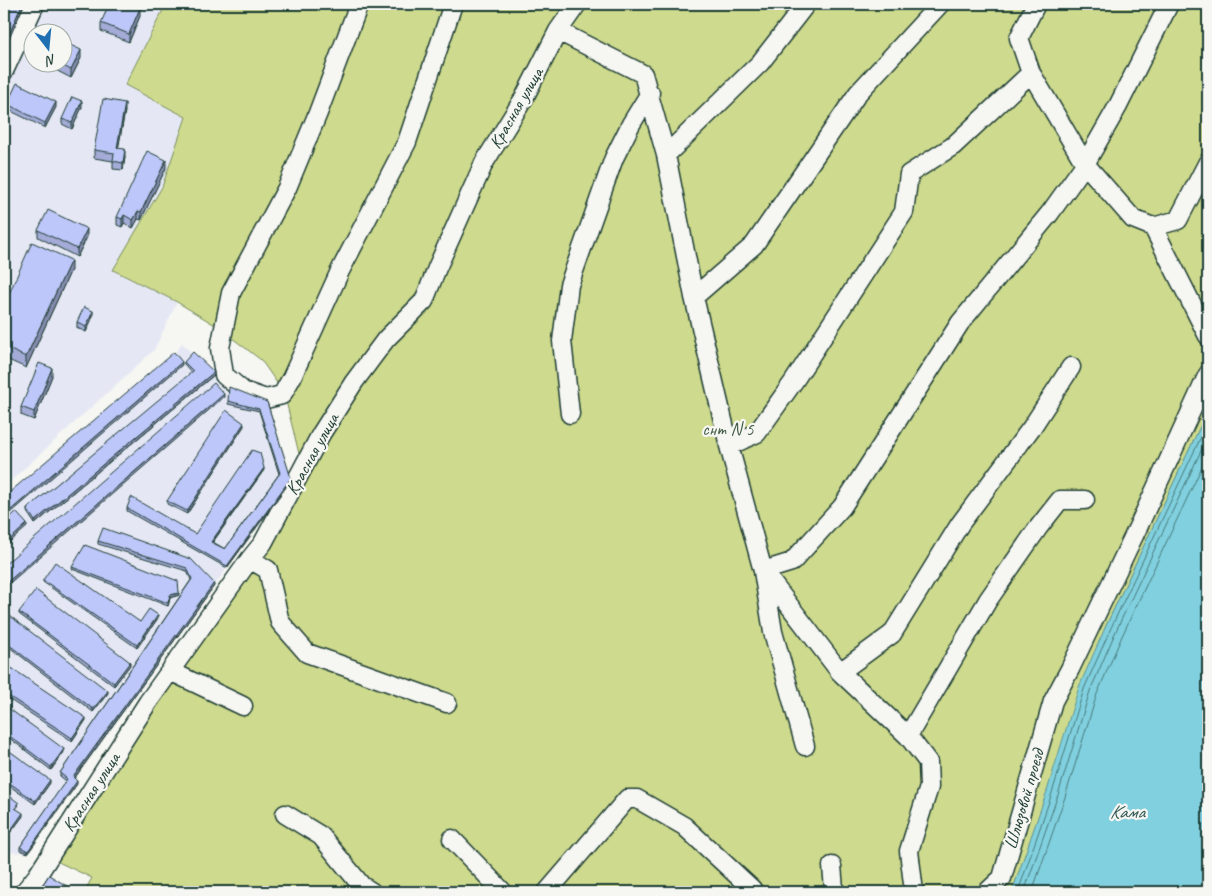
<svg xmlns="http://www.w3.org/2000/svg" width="1212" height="896" viewBox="0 0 1212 896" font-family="Caveat,sans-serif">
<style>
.built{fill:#e5e8f4;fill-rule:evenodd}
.green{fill:#ceda8d;stroke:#768c60}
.water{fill:#81d0df;stroke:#5a959b}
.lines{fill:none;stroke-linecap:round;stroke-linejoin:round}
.shore{stroke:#467878;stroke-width:1}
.minor-casing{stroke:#1f3d34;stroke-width:21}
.minor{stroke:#f6f6f2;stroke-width:18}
.wall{fill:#a3abd6;stroke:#1f3d34}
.shaded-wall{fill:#858bae;stroke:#1f3d34}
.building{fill:#bec7f9;stroke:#1f3d34}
.labels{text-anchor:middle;stroke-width:4.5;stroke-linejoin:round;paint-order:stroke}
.street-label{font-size:18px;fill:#1f3d34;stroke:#f6f6f2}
.park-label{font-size:18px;fill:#425c46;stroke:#f6f6f2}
.water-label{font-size:19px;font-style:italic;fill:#335a56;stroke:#f6f6f2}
</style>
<rect width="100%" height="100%" fill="#f6f6f2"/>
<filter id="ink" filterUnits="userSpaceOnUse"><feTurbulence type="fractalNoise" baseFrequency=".02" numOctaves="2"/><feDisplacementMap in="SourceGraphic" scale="10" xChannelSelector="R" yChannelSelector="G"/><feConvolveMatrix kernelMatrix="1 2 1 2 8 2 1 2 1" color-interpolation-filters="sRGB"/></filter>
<g filter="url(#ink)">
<path class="built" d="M4,4h162l-41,81 61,32 -24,70 -48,83 63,32 -23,48 -150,137zM32,32h30v30h-30z
M182,343l47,47 38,15 24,75 -217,300 3,4 -49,69 -21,-1 -3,-1v-352l170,-144z"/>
<path class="green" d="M166,4h1042v406l-103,218 -93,264h-928l8,-14 -40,-19 253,-381 -21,-85 -23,-33 -46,-35 -38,-23 -64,-32 49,-83 24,-70 -61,-32z"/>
<path class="water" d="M1208,410v482h-196l35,-101 32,-104 26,-59z"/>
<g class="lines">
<path class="shore" d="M1018,892l34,-99 32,-104 26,-59 98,-208
M1024,892l34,-97 32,-104 25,-58 93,-197
M1032,892l33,-95 32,-103 25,-58 86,-182"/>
<g class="minor-casing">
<path id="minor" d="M359,4l-41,109 -31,75 -56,105 -11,55 4,27 19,16 23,8 16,-4 10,-18 48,-106 67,-129 46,-138
M1036,4l-17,34 12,35 54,91 48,55 20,8 25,-7 30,-58
M558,31l85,43 23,81 28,142 35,149 34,125 77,101 68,64 20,26 1,25 -20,64 5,41
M4,71l31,-67
M666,155l94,-92 46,-59
M1153,227l55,109
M694,297l60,-52 104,-152 82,-89
M570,414l-8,-73 7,-56 45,-127 17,-34 19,-31
M729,446l28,-13 37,-52 110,-169 5,-38 44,-28 78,-73
M250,559l18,11 12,52 27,31 140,50
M170,671l73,35
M840,672l52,-38 68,-110 72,-97 39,-60
M908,736l80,-136 50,-72 22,-28h25
M805,746l-32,-114 -10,-61 29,-9 50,-55 118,-184 90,-110 35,-49 33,-58 51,-102
M285,814l36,22 40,49 11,7
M452,839l51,53
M832,866l2,23 1,3
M24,892l13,-16 111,-174 102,-143 13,-16 58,-109 33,-52 32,-43 38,-38 13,-33 47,-105 40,-65 34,-67 19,-27
M547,892l80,-93h10l47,27 68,63 -1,3
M987,892l15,-14 51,-177 17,-32 69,-144 69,-151"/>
</g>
<use href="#minor" class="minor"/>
</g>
<path class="wall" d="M131,4h13l-2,4z
M140,16l-11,26 -28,-11v-8z
M81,58l-10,20 -31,-16h22z
M7,104l49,3 -11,21 -38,-19z
M82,107l-10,22 -10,-5v-5z
M125,111l-7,37 7,9 -2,13 -10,-1v-8l-19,-3v-8z
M166,168l-25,52 -3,-1 -5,9 -9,-5 -2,4 -5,-2v-8z
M38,230l49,7 -10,20 -39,-20z
M71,270l-45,98 -22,-10v-53z
M93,316l-7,16 -9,-4v-6z
M184,362l30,13 -179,149 -8,-12v-3l165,-136 -8,-9z
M52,376l-18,44 -13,-5v-8z
M228,401l39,1 24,78 -64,88 -100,-57v-3l68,26 69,-64 -51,72 12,7 54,-75 -20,-63 -31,-7z
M244,426l-57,88 -20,-10v-3z
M98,541l93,18 23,27 -140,193 3,5 -49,69 -8,-3v-3l46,-66 -6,-5v-3l131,-193 -4,-9 -89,-27z
M72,567l107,28 -9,3 -2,8 -96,-37z
M43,580l97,42 18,-4 -21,30 -94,-66z
M19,612l111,53 -16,21 -95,-72z
M4,624l104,69 -15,19 -89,-69z
M4,663l82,57 -14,21 -68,-45z
M4,705l60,47 -13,18 -47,-36z
M4,747l46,36 -15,21 -31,-22z
M4,792l15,13 -3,4 7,7 -12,16 -7,-5z"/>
<path class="shaded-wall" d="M22,4h2l-20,47v-5z
M140,8v8l-11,26v-8z
M81,50v8l-10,20v-8z
M82,101v6l-10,22v-6z
M56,102v5l-11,21v-5z
M125,103v8l-8,45v-8z
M125,149v8l-2,13v-7z
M166,160v8l-25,52v-8z
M138,211v8l-5,9v-8z
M124,215v8l-2,4v-8z
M87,229v8l-10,20v-8z
M71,260v10l-45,98v-11z
M93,311v5l-7,16v-5z
M182,362v3l-178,154v-3z
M52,368v8l-18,44v-8z
M214,372v3l-179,149v-3z
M224,394v3l-220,191v-3z
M244,423v3l-57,88v-3z
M264,468v2l-53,74v-2z
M291,478v2l-64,88v-2z
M27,524v3l-23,20v-2z
M214,583v3l-141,194v-3z
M179,593v2l-9,3 -2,8 2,-11z
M158,615v3l-21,30v-3z
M130,662v3l-16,21v-3z
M108,691v2l-15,19v-3z
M86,718v2l-14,21v-3z
M64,749v3l-13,18v-3z
M50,780v3l-15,21v-3z
M77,781v3l-49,69v-2z
M23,813v3l-12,16v-2z"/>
<path class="building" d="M4,4h18l-18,42z
M109,4h21l10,4 -11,26 -28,-11z
M62,41l19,9 -10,20 -15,-8h6z
M17,83l39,19 -11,21 -38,-19z
M72,97l10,4 -10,22 -10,-4z
M103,99l22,4 -8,45 8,1 -2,14 -10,-2 1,-8 -20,-3z
M147,151l19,9 -25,52 -3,-1 -5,9 -9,-5 -2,4 -5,-2z
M48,210l39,19 -10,20 -39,-19z
M32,242l39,18 -45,97 -22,-10v-42z
M84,307l9,4 -7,16 -9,-5z
M174,352l8,10 -178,154v-19z
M193,352l21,20 -179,149 -8,-12 166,-138 -9,-9z
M39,363l13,5 -18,44 -13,-5z
M214,383l10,11 -220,191v-20z
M229,387l38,15 24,76 -64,88 -100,-58 4,-11 64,37 57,-84 8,3 4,15 -53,74 14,7 55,-76 -21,-64 -31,-8z
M226,410l18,13 -57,88 -20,-10z
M16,512l11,12 -23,21v-22z
M103,528l88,31 23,24 -141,194 4,4 -49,70 -8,-4 47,-68 -7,-6 132,-194 -5,-11 -89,-27z
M85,545l93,36 1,12 -9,2 -2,8 -96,-36z
M55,562l85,60 9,-13 9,6 -21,30 -94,-65z
M36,590l94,72 -16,21 -95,-71z
M10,616l98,75 -15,18 -89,-68v-17z
M4,663l82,55 -14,20 -68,-45z
M4,705l60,44 -13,18 -47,-35z
M4,747l46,33 -15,21 -31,-22z
M4,792l15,11 -4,5 8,5 -12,17 -7,-6z
M4,839l3,10 -3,-1z
M49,875l21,13 -3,4h-29z"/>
</g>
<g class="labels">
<g class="street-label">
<text transform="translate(516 108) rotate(-60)" y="6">Красная улица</text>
<text transform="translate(312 454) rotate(-61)" y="6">Красная улица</text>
<text transform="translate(91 792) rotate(-57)" y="6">Красная улица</text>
<text transform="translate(1024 799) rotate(-74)" y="6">Шлюзовой проезд</text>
</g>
<g class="park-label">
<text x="728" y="435">снт N 5</text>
</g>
<g class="water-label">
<text x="1127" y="818">Кама</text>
</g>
</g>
<rect width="1212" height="896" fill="none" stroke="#f6f6f2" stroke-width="20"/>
<rect x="10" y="10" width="1192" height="876" fill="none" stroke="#1f3d34" stroke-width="2" filter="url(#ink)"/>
<g transform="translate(48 48) rotate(164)"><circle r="24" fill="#f6f6f2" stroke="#a0aca6"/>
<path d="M0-4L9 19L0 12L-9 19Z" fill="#1f6fb2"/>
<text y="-8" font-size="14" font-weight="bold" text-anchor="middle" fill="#1f3d34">N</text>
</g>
</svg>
